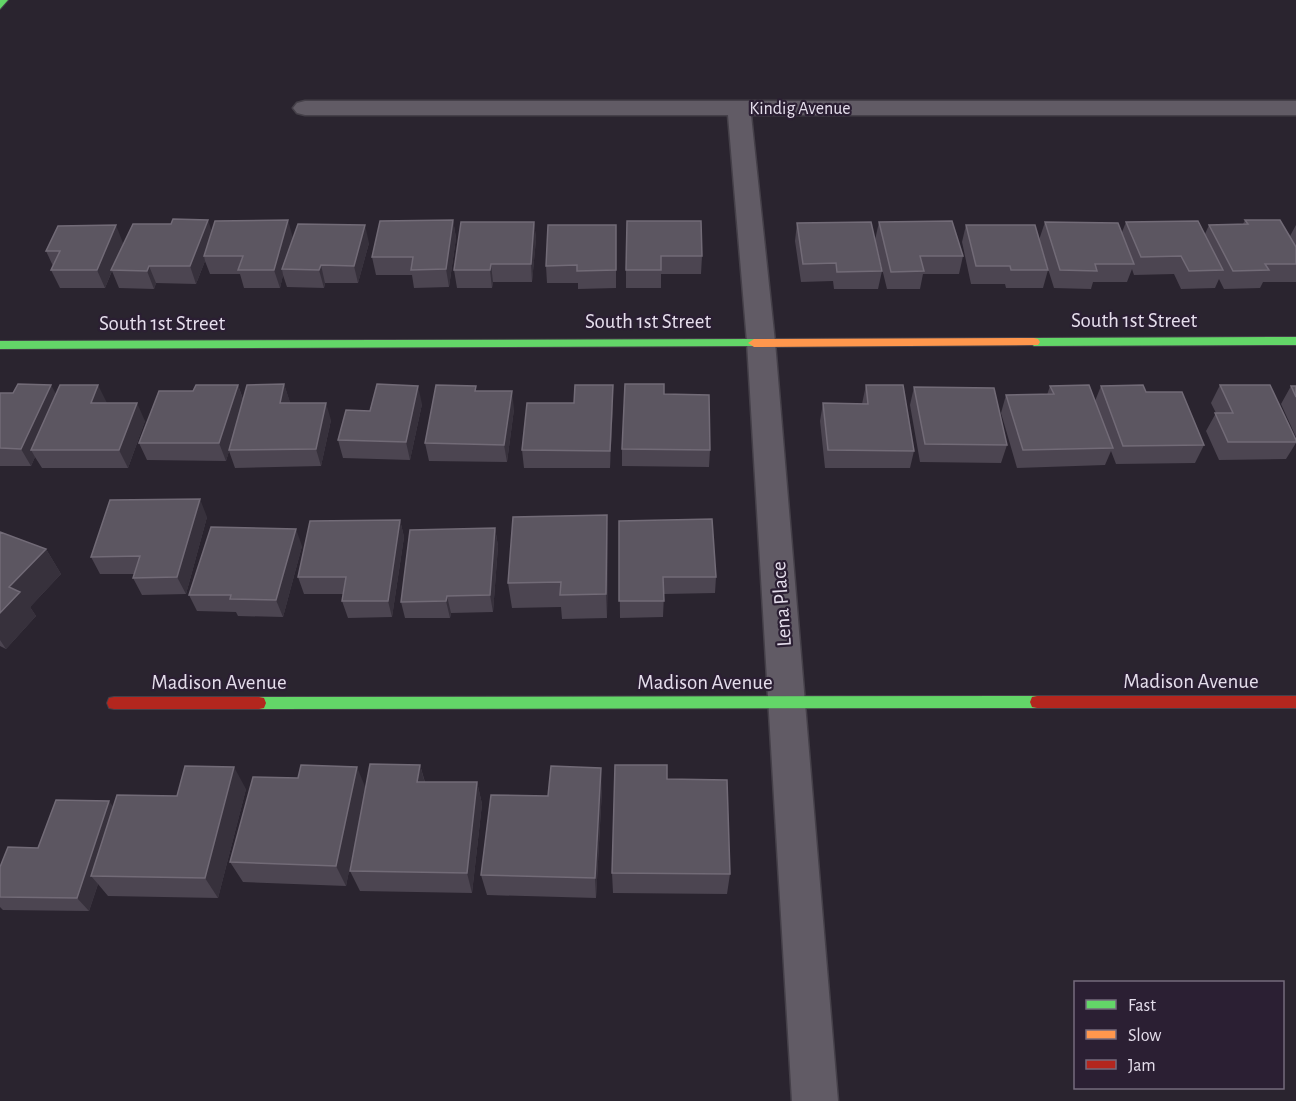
<svg xmlns="http://www.w3.org/2000/svg" width="1296" height="1101" viewBox="0 0 1296 1101" font-family="'Alegreya Sans',sans-serif">
<style>
.lines{fill:none;stroke-linecap:round;stroke-linejoin:round}
.street-casing{stroke:#454049;stroke-width:3}
.fast-casing{stroke:#454049;stroke-width:2}
.slow-casing{stroke:#454049;stroke-width:2}
.jam-casing{stroke:#454049;stroke-width:2}
.street{fill:#615b65;fill-rule:evenodd}
.fast{fill:#63d668;fill-rule:evenodd}
.slow{fill:#ff974d;fill-rule:evenodd}
.jam{fill:#b3261e;fill-rule:evenodd}
.wall{fill:#4c4551}
.shaded-wall{fill:#37313c}
.building{fill:#5c5661;stroke:#726b77;stroke-width:1.5}
.labels{text-anchor:middle;stroke-width:4.5;stroke-linejoin:round;paint-order:stroke}
.far-street-label{font-size:18px;fill:#e5deec;stroke:#2b1f33}
.street-label{font-size:21px;fill:#e5deec;stroke:#2b1f33}
</style>
<rect width="100%" height="100%" fill="#2a242f"/>
<g class="lines">
<g class="street-casing">
<path id="street" d="M305,101h991v14h-545l24,227 63,759h-46l-45,-759 -19,-227h-423l-8,-2 -4,-5 4,-5z"/>
</g>
<g class="fast-casing">
<path id="fast" d="M0,0h8l-8,9z
M1296,337v8l-262,1 -6,-4 6,-4z
M754,339l4,1 2,3 -2,3 -758,3v-8z
M1037,696l5,1 2,5 -2,5 -5,1 -778,1 -5,-1 -2,-5 2,-5 5,-1z"/>
</g>
<g class="slow-casing">
<path id="slow" d="M1034,338l4,1 2,3 -2,3 -284,2 -6,-4 6,-4z"/>
</g>
<g class="jam-casing">
<path id="jam" d="M1037,696h259v12h-259l-5,-1 -2,-5 2,-5z
M114,697h145l5,1 2,5 -2,5 -5,1h-145l-5,-1 -2,-5 2,-5z"/>
</g>
<use href="#street" class="street"/>
<use href="#fast" class="fast"/>
<use href="#slow" class="slow"/>
<use href="#jam" class="jam"/>
</g>
<path class="wall" d="M453,220l3,18 -7,49 -35,1 -2,-13h-36l-4,-18z
M1245,220l45,16 6,-11v57h-33l-3,6 -36,1 -5,-10 -4,9 -34,1 -7,-15 -40,1 -2,-6 -5,13h-34l-2,7 -37,-1 -15,-48 6,-18 77,10 4,-10 79,12 4,-9 34,-1z
M701,221l1,35 -1,18h-40v14h-35v-18z
M534,222l2,17 -4,43h-39l-1,6h-35l-3,-18z
M879,222l84,34 -4,18h-36l-3,15h-33l-12,-49z
M797,223l85,48 -4,18h-44l-1,-8 -32,1 -6,-41z
M616,225v63l-38,1v-6h-31l-1,-17z
M966,225l82,45 -5,18h-37l-1,-4h-34l-9,-42z
M212,232l157,11 -11,40h-33l-1,5 -37,-1 -4,-12 -3,13h-36l-4,-14h-30l-5,-13 -9,23 -40,-1 -2,6 -35,-1 -7,-17 -7,17h-45l-9,-18 2,-4 -7,-15 77,-8 -6,14z
M284,384l6,19 41,17 -10,46 -86,2 -6,-17 -3,10 -79,-1 -8,-17 54,-52 45,-6 5,14z
M613,385v18l-3,65h-86l-2,-18 52,-47z
M866,385l48,66 -4,17h-85l-5,-47 3,-18 39,1z
M1220,385l76,55v3l-10,16 -67,1 -13,-29 10,-18 -5,-10z
M1050,386l45,15 6,-15 45,6 58,53 -9,18 -79,1 -5,-13 -6,14 -88,3 -16,-55 5,-18h41z
M1291,386h5v51l-15,-33z
M914,387l93,58 -6,18 -81,-1 -10,-57z
M0,393l56,1 51,9 38,18 -17,47h-86l-7,-11 -4,9h-31z
M422,404l-12,56 -67,-2 -5,-18 32,-29z
M514,409l-7,53 -78,-1 -4,-18z
M622,449l88,1 -1,17 -87,-1z
M207,517l-21,77 -44,1 -9,-17 1,-4h-34l-9,-17z
M400,520l4,17 -12,80 -44,1 -6,-17 1,-7h-39l-6,-17z
M619,521l97,56 -1,16 -51,1 -1,23 -43,1z
M495,528l3,18 -5,66 -42,1 -1,5h-45l-4,-16z
M0,532l46,17 15,25 -31,33 6,9 -30,33 -6,-3z
M608,540l-1,78 -45,1 -1,-12 -49,1 -4,-25z
M302,546l-19,71 -45,-1 -2,-4 -39,-1 -8,-16z
M420,765l5,17h52l5,22 -10,89 -112,-2 -10,-20 11,-61 -15,76 -103,-4 -13,-20z
M667,779l63,95 -3,20 -114,-1 -1,-20z
M246,789l-28,109 -110,-2 -10,-12 -9,27 -86,-1 -3,-3v-40l114,-60z
M602,789l-6,109 -109,-3 -6,-20 67,-79z"/>
<path class="shaded-wall" d="M208,220l6,18 -10,18 1,5 -9,23 -6,-18z
M288,220l5,18 -11,31 1,6 -3,13 -6,-18z
M453,220l3,18 -7,49 -3,-18z
M534,222l2,17 -4,43 -1,-18z
M116,225l7,18 -18,45 -8,-18z
M365,225l4,18 -11,40 -4,-17z
M491,264l2,18 -1,6 -2,-18z
M321,265l4,18 -1,5 -5,-18z
M149,266l7,17 -2,6 -7,-18z
M284,384l6,18 -5,19 -5,-18z
M51,385l10,18 -30,47 4,7 -4,9 -10,-17z
M98,385l9,18h-16z
M238,385l6,18 -18,58 -7,-18z
M613,385v18l-3,65v-17z
M418,386l4,18 -12,56 -4,-18z
M512,391l2,18 -7,53 -3,-17z
M137,403l8,18 -17,47 -9,-18z
M326,403l5,17 -10,46 -5,-17z
M200,499l7,18 -21,77 -9,-17z
M607,515l1,25 -1,78 -1,-24z
M400,520l4,17 -12,80 -4,-16z
M495,528l3,18 -5,66 -3,-17z
M296,529l6,17 -19,71 -7,-17z
M46,549l15,25 -31,33 6,9 -30,33 -6,-9v-27l9,-26z
M447,596l4,17 -1,5 -4,-17z
M420,765l6,22 -9,-5z
M234,767l12,22 -28,109 -13,-20z
M357,767l9,22 -20,97 -10,-20z
M601,768l1,21 -6,109 -1,-20z
M477,782l5,22 -10,89 -5,-20z
M109,801l11,15 -29,60 7,8 -9,27 -12,-13z"/>
<path class="building" d="M173,219l35,1 -18,46h-41l-2,5 -36,-1 22,-46h38z
M288,220l-14,50h-36l5,-14h-39l11,-35z
M453,220l-7,49 -35,1 2,-13h-41l8,-36z
M1245,220h35l16,27v17h-31l4,6 -36,1 -24,-46 39,-1z
M627,221h74l1,35h-41v14h-35z
M952,221l11,35h-43l4,15 -33,1 -12,-50z
M1198,221l25,49 -34,1 -8,-15 -40,1 -15,-35z
M461,222h73l-3,42h-40l-1,6h-36z
M871,222l11,49 -45,1 -1,-9 -33,1 -6,-41z
M1045,222l73,1 16,41h-39l2,7 -37,-1z
M298,224l67,1 -11,41 -33,-1 -2,5 -37,-1z
M116,225l-19,45h-46l9,-19h-14l12,-25z
M548,225h68v45l-39,1v-6l-31,1z
M966,225h69l13,45h-37l-1,-4h-34z
M18,384l33,1 -30,64 -21,-1v-55h13z
M284,384l-4,19h46l-10,46 -87,1 18,-65z
M377,384l41,2 -12,56 -68,-2 8,-30 24,1z
M625,384h39v10l45,1 1,55 -88,-1z
M60,385h38l-7,18h46l-18,47h-88z
M196,385h42l-19,58h-80l20,-52h34z
M436,385l40,1 -1,5h37l-8,54 -79,-2z
M575,385h38l-3,66 -88,-1 5,-47h47z
M866,385h37l11,66 -86,-1 -5,-47 45,1z
M1089,385l24,63 -90,2 -17,-55 48,-1 -4,-8z
M1143,385l3,7h36l22,53 -81,1 -22,-60z
M1220,385h50l26,55v2h-68l-13,-29h18z
M1291,386h5v11z
M914,387l80,1 13,57 -82,-1z
M200,499l-23,78 -44,1 7,-22 -49,1 19,-57z
M607,515l-1,79 -46,1 1,-13 -53,1 5,-66z
M712,519l4,58h-53l1,24h-45v-80z
M400,520l-12,81h-46l4,-24h-48l12,-56z
M211,527l85,2 -20,71 -46,-1 1,-4h-42z
M495,528l-5,67 -43,1 -1,5 -45,1 9,-72z
M0,532l46,17 -37,38 11,5 -20,21z
M370,764l50,1 -3,17h60l-10,91 -117,-2z
M301,765l56,2 -21,99 -106,-4 23,-85 45,1z
M615,765h52v14l60,1 3,94 -118,-1z
M185,766l49,1 -29,111 -114,-2 26,-81 60,1z
M551,766l50,2 -6,110 -114,-3 10,-80 57,1z
M56,800l53,1 -32,97 -77,-1v-30l8,-20 30,1z"/>
<g class="labels">
<g class="far-street-label">
<text x="800" y="114">Kindig Avenue</text>
</g>
<g class="street-label">
<text x="1134" y="327">South 1st Street</text>
<text x="648" y="328">South 1st Street</text>
<text x="162" y="330">South 1st Street</text>
<text transform="translate(781 604) rotate(-94)" y="7">Lena Place</text>
<text x="1191" y="688">Madison Avenue</text>
<text x="219" y="689">Madison Avenue</text>
<text x="705" y="689">Madison Avenue</text>
</g>
</g>
<rect x="1074" y="981" width="210" height="108" fill="#2b1f33" stroke="#756b7d" stroke-width="1.5"/>
<rect x="1086" y="1000" width="30" height="9" fill="#63d668" stroke="#756b7d" stroke-width="1.5"/>
<text x="1128" y="1011" font-size="18" fill="#e5deec">Fast</text>
<rect x="1086" y="1030" width="30" height="9" fill="#ff974d" stroke="#756b7d" stroke-width="1.5"/>
<text x="1128" y="1041" font-size="18" fill="#e5deec">Slow</text>
<rect x="1086" y="1060" width="30" height="9" fill="#b3261e" stroke="#756b7d" stroke-width="1.5"/>
<text x="1128" y="1071" font-size="18" fill="#e5deec">Jam</text>
</svg>
